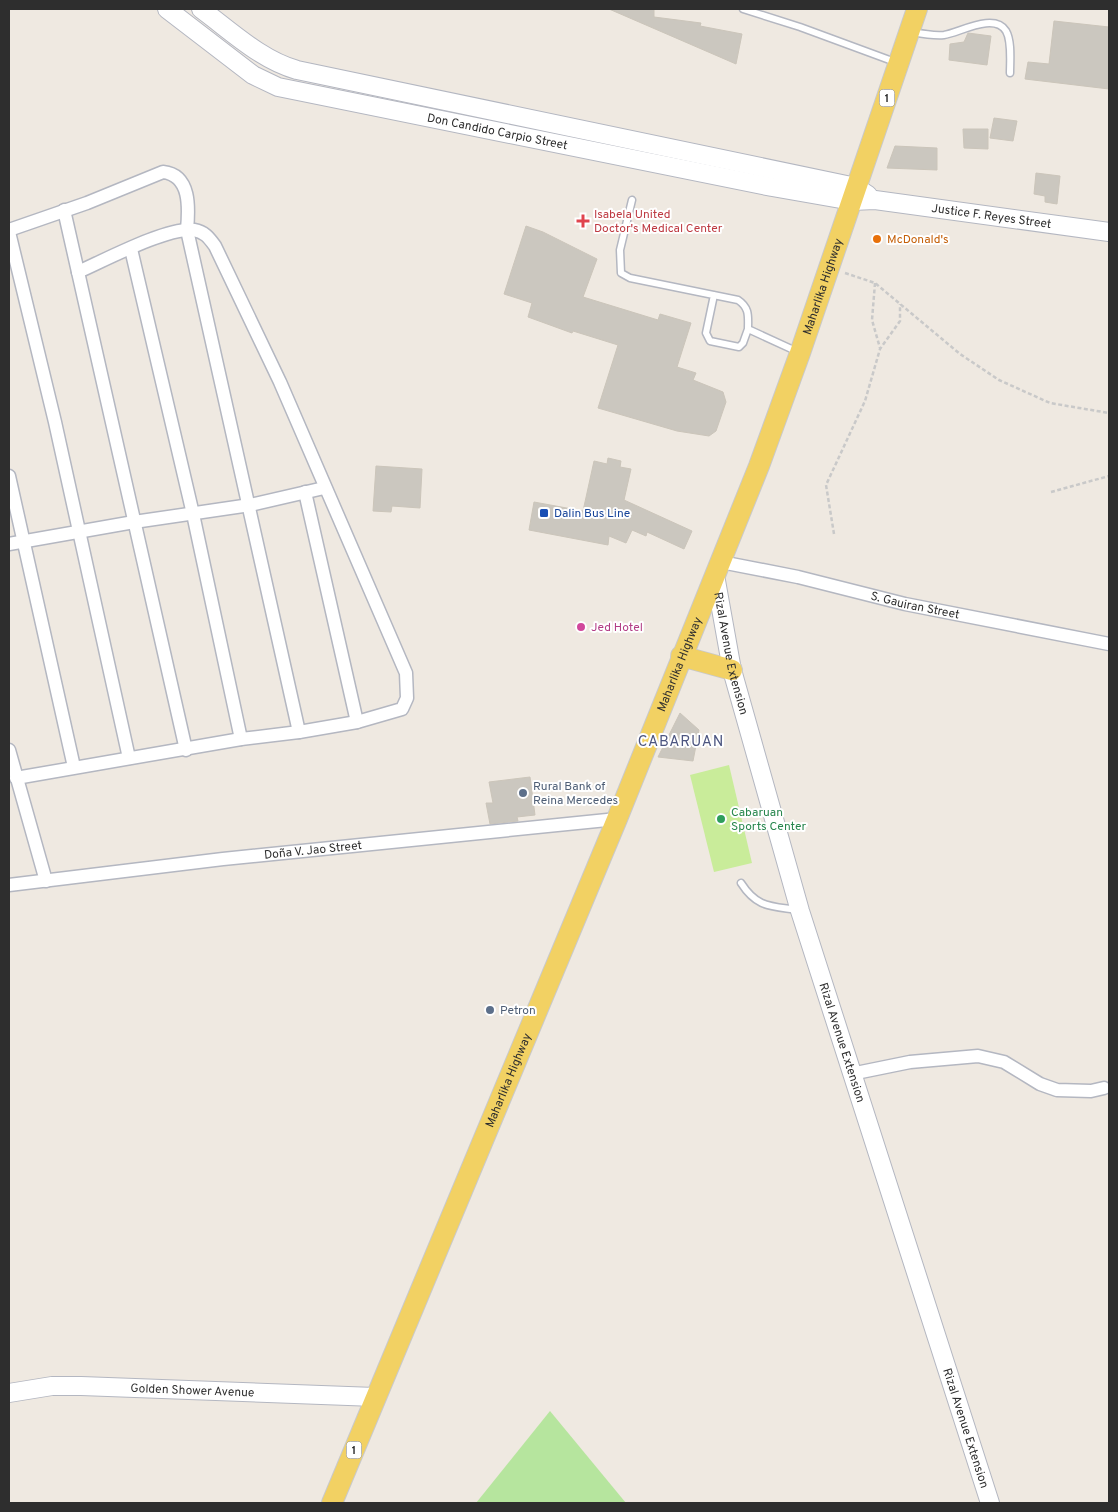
<svg xmlns="http://www.w3.org/2000/svg" width="1118" height="1512" viewBox="0 0 1118 1512" font-family="Overpass,sans-serif">
<style>
.green{fill:#b6e59e}
.pitch{fill:#c9ec9a}
.building{fill:#cbc7bf;stroke:#cbc5ba}
.lines{fill:none;stroke-linecap:round;stroke-linejoin:round}
.lane-casing{stroke:#b4b7c1;stroke-width:9}
.street-casing{stroke:#b4b7c1;stroke-width:15}
.secondary-casing{stroke:#b4b7c1;stroke-width:20}
.primary-casing{stroke:#c9c9c9;stroke-width:22}
.path{stroke:#c9c9c9;stroke-width:2.5;stroke-dasharray:4 2.5;stroke-linecap:butt}
.lane{stroke:#fff;stroke-width:6}
.street{stroke:#fff;stroke-width:12}
.secondary{stroke:#fff;stroke-width:18}
.primary{stroke:#f2d163;stroke-width:20}
.health-dot{fill:#e0444e;stroke:#fff;stroke-width:2}
.food-dot{fill:#e8710a;stroke:#fff;stroke-width:2}
.transit-dot{fill:#1a4fb4;stroke:#fff;stroke-width:2}
.hotel-dot{fill:#d1479c;stroke:#fff;stroke-width:2}
.service-dot{fill:#5c6f8a;stroke:#fff;stroke-width:2}
.leisure-dot{fill:#2e9e5b;stroke:#fff;stroke-width:2}
.labels{text-anchor:middle;stroke-width:4;stroke-linejoin:round;paint-order:stroke}
.shield{fill:#fff;stroke:#6d6d6d;stroke-width:1}
.shield-label{font-size:11px;font-weight:bold;fill:#2e2e2e}
.street-label{font-size:12px;fill:#2e2e2e;stroke:#fff}
.health-label{font-size:12px;fill:#be3a42;stroke:#fff;text-anchor:start}
.food-label{font-size:12px;fill:#c56008;stroke:#fff;text-anchor:start}
.transit-label{font-size:12px;fill:#164399;stroke:#fff;text-anchor:start}
.hotel-label{font-size:12px;fill:#b23c85;stroke:#fff;text-anchor:start}
.service-label{font-size:12px;fill:#4e5e75;stroke:#fff;text-anchor:start}
.leisure-label{font-size:12px;fill:#27864d;stroke:#fff;text-anchor:start}
.quarter-label{font-size:15px;letter-spacing:1px;fill:#4d5680;stroke:#fff}
</style>
<rect width="100%" height="100%" fill="#efe9e1"/>
<path class="green" d="M550,1411l76,92h-150z"/>
<path class="pitch" d="M729,765l23,98 -38,9 -24,-97z"/>
<path class="building" d="M609,9h45v8l47,6 -1,3 42,8 -6,30z
M1054,21l55,6v62l-84,-10 3,-17 21,2z
M968,33l23,3 -4,29 -38,-5 1,-16 14,-2z
M994,118l23,3 -4,20 -23,-3z
M963,129h25v20l-24,-1z
M895,146l42,2v22l-50,-2z
M1036,173l24,3 -3,28 -12,-2v-6l-11,-2z
M526,226l17,6 54,27 -14,38 75,23 2,-6 31,9 -14,44 19,6 -3,7 30,12 3,10 -10,29 -7,5 -32,-5 -79,-23 20,-63 -45,-14 -1,2 -44,-16 4,-14 -28,-9z
M608,458l13,3 -1,6 11,2 -7,31 68,31 -8,18 -37,-17 -1,4 -14,-6 -6,13 -17,-7 -1,9 -79,-15 5,-28 49,9 11,-50 13,3z
M376,466l46,3 -2,39 -28,-2 -1,6 -18,-1z
M680,713l19,17 -6,31 -35,-4z
M530,777l5,38 -18,2 1,4 -28,3 -4,-21h7l-4,-21z"/>
<g class="lines">
<g class="lane-casing">
<path id="lane" d="M743,9l57,18 95,35
M913,32c10,2 20,4 31,3 15,-2 50,-23 62,-4 6,10 4,31 4,42
M632,200l-12,50 1,23 9,5 108,22c12,8 10,17 10,29l50,23
M714,295l-8,38 4,8 29,6 4,-4 5,-14
M741,883c16,25 30,23 56,27"/>
</g>
<g class="street-casing">
<g id="street">
<path d="M64,210l122,540"/>
<path d="M9,230l78,-27 76,-31c28,3 26,36 24,58l112,502"/>
<path d="M9,232l46,190 74,336"/>
<path d="M131,249l62,265 48,225"/>
<path d="M9,476l65,291"/>
<path d="M305,492l52,230"/>
<path d="M9,544l125,-22 116,-17 74,-17"/>
<path id="s1" d="M721,562l77,15 107,27 204,40"/>
<path d="M9,750l37,131"/>
<path d="M16,778l225,-39 58,-7 58,-10 45,-13 5,-11 -1,-25 -126,-291 -65,-136c-6,-8 -10,-14 -21,-16 -25,-4 -91,31 -116,42"/>
<path id="s2" d="M9,885l214,-26 394,-40"/>
<path d="M851,1074l59,-12 68,-6 26,6 36,22 17,6 34,1 13,-3"/>
</g>
</g>
<g class="secondary-casing">
<g id="secondary">
<path id="s3" d="M167,9l86,66 25,12 494,100 80,14 23,-1 234,32"/>
<path d="M201,9c30,22 60,51 96,61l559,117 12,8"/>
<path id="s4" d="M715,575l17,95 68,241 190,592"/>
<path id="s5" d="M9,1393l43,-7h29l294,11"/>
</g>
</g>
<g class="primary-casing">
<g id="primary">
<path d="M681,656l51,14"/>
<path id="s6" d="M332,1503l285,-684 142,-353 41,-113 117,-344"/>
</g>
</g>
<path class="path" d="M845,273l30,10 85,71 39,26 51,23 59,10
M875,283l-3,37 8,28
M1051,492l58,-16
M834,534l-8,-49 39,-84 15,-52 20,-28v-17"/>
<use href="#lane" class="lane"/>
<use href="#street" class="street"/>
<use href="#secondary" class="secondary"/>
<use href="#primary" class="primary"/>
</g>
<path class="health-dot" d="M580.5 213.5h5v5h5v5h-5v5h-5v-5h-5v-5h5z"/>
<circle class="food-dot" cx="877" cy="239" r="5"/>
<rect class="transit-dot" x="539" y="508" width="10" height="10" rx="2.5"/>
<circle class="hotel-dot" cx="581" cy="627" r="5"/>
<g class="service-dot">
<circle cx="523" cy="793" r="5"/>
<circle cx="490" cy="1010" r="5"/>
</g>
<circle class="leisure-dot" cx="721" cy="819" r="5"/>
<g class="labels">
<g class="shield">
<rect x="879.5" y="89.5" width="15" height="17" rx="4"/>
<rect x="346.5" y="1441.5" width="15" height="17" rx="4"/>
</g>
<g class="shield-label">
<text x="887" y="102">1</text>
<text x="354" y="1454">1</text>
</g>
<g class="street-label">
<text dy="4" stroke="none"><textPath href="#s3" startOffset="360">Don Candido Carpio Street</textPath></text>
<text dy="4" stroke="none"><textPath href="#s3" startOffset="862">Justice F. Reyes Street</textPath></text>
<text dy="4" stroke="none"><textPath href="#s6" startOffset="1312">Maharlika Highway</textPath></text>
<text dy="4" stroke="none"><textPath href="#s1" startOffset="199">S. Gauiran Street</textPath></text>
<text dy="4" stroke="none"><textPath href="#s4" startOffset="80">Rizal Avenue Extension</textPath></text>
<text dy="4" stroke="none"><textPath href="#s6" startOffset="908">Maharlika Highway</textPath></text>
<text dy="4" stroke="none"><textPath href="#s2" startOffset="306">Doña V. Jao Street</textPath></text>
<text dy="4" stroke="none"><textPath href="#s4" startOffset="485">Rizal Avenue Extension</textPath></text>
<text dy="4" stroke="none"><textPath href="#s6" startOffset="458">Maharlika Highway</textPath></text>
<text dy="4" stroke="none"><textPath href="#s5" startOffset="184">Golden Shower Avenue</textPath></text>
<text dy="4" stroke="none"><textPath href="#s4" startOffset="890">Rizal Avenue Extension</textPath></text>
</g>
<g class="health-label">
<text x="594" y="218">Isabela United<tspan x="594" dy="14">Doctor's Medical Center</tspan></text>
</g>
<g class="food-label">
<text x="887" y="243">McDonald's</text>
</g>
<g class="transit-label">
<text x="554" y="517">Dalin Bus Line</text>
</g>
<g class="hotel-label">
<text x="591" y="631">Jed Hotel</text>
</g>
<g class="service-label">
<text x="533" y="790">Rural Bank of<tspan x="533" dy="14">Reina Mercedes</tspan></text>
<text x="500" y="1014">Petron</text>
</g>
<g class="leisure-label">
<text x="731" y="816">Cabaruan<tspan x="731" dy="14">Sports Center</tspan></text>
</g>
<g class="quarter-label">
<text x="681" y="746">CABARUAN</text>
</g>
</g>
<rect width="1118" height="1512" fill="none" stroke="#2e2e2e" stroke-width="20"/>
</svg>
